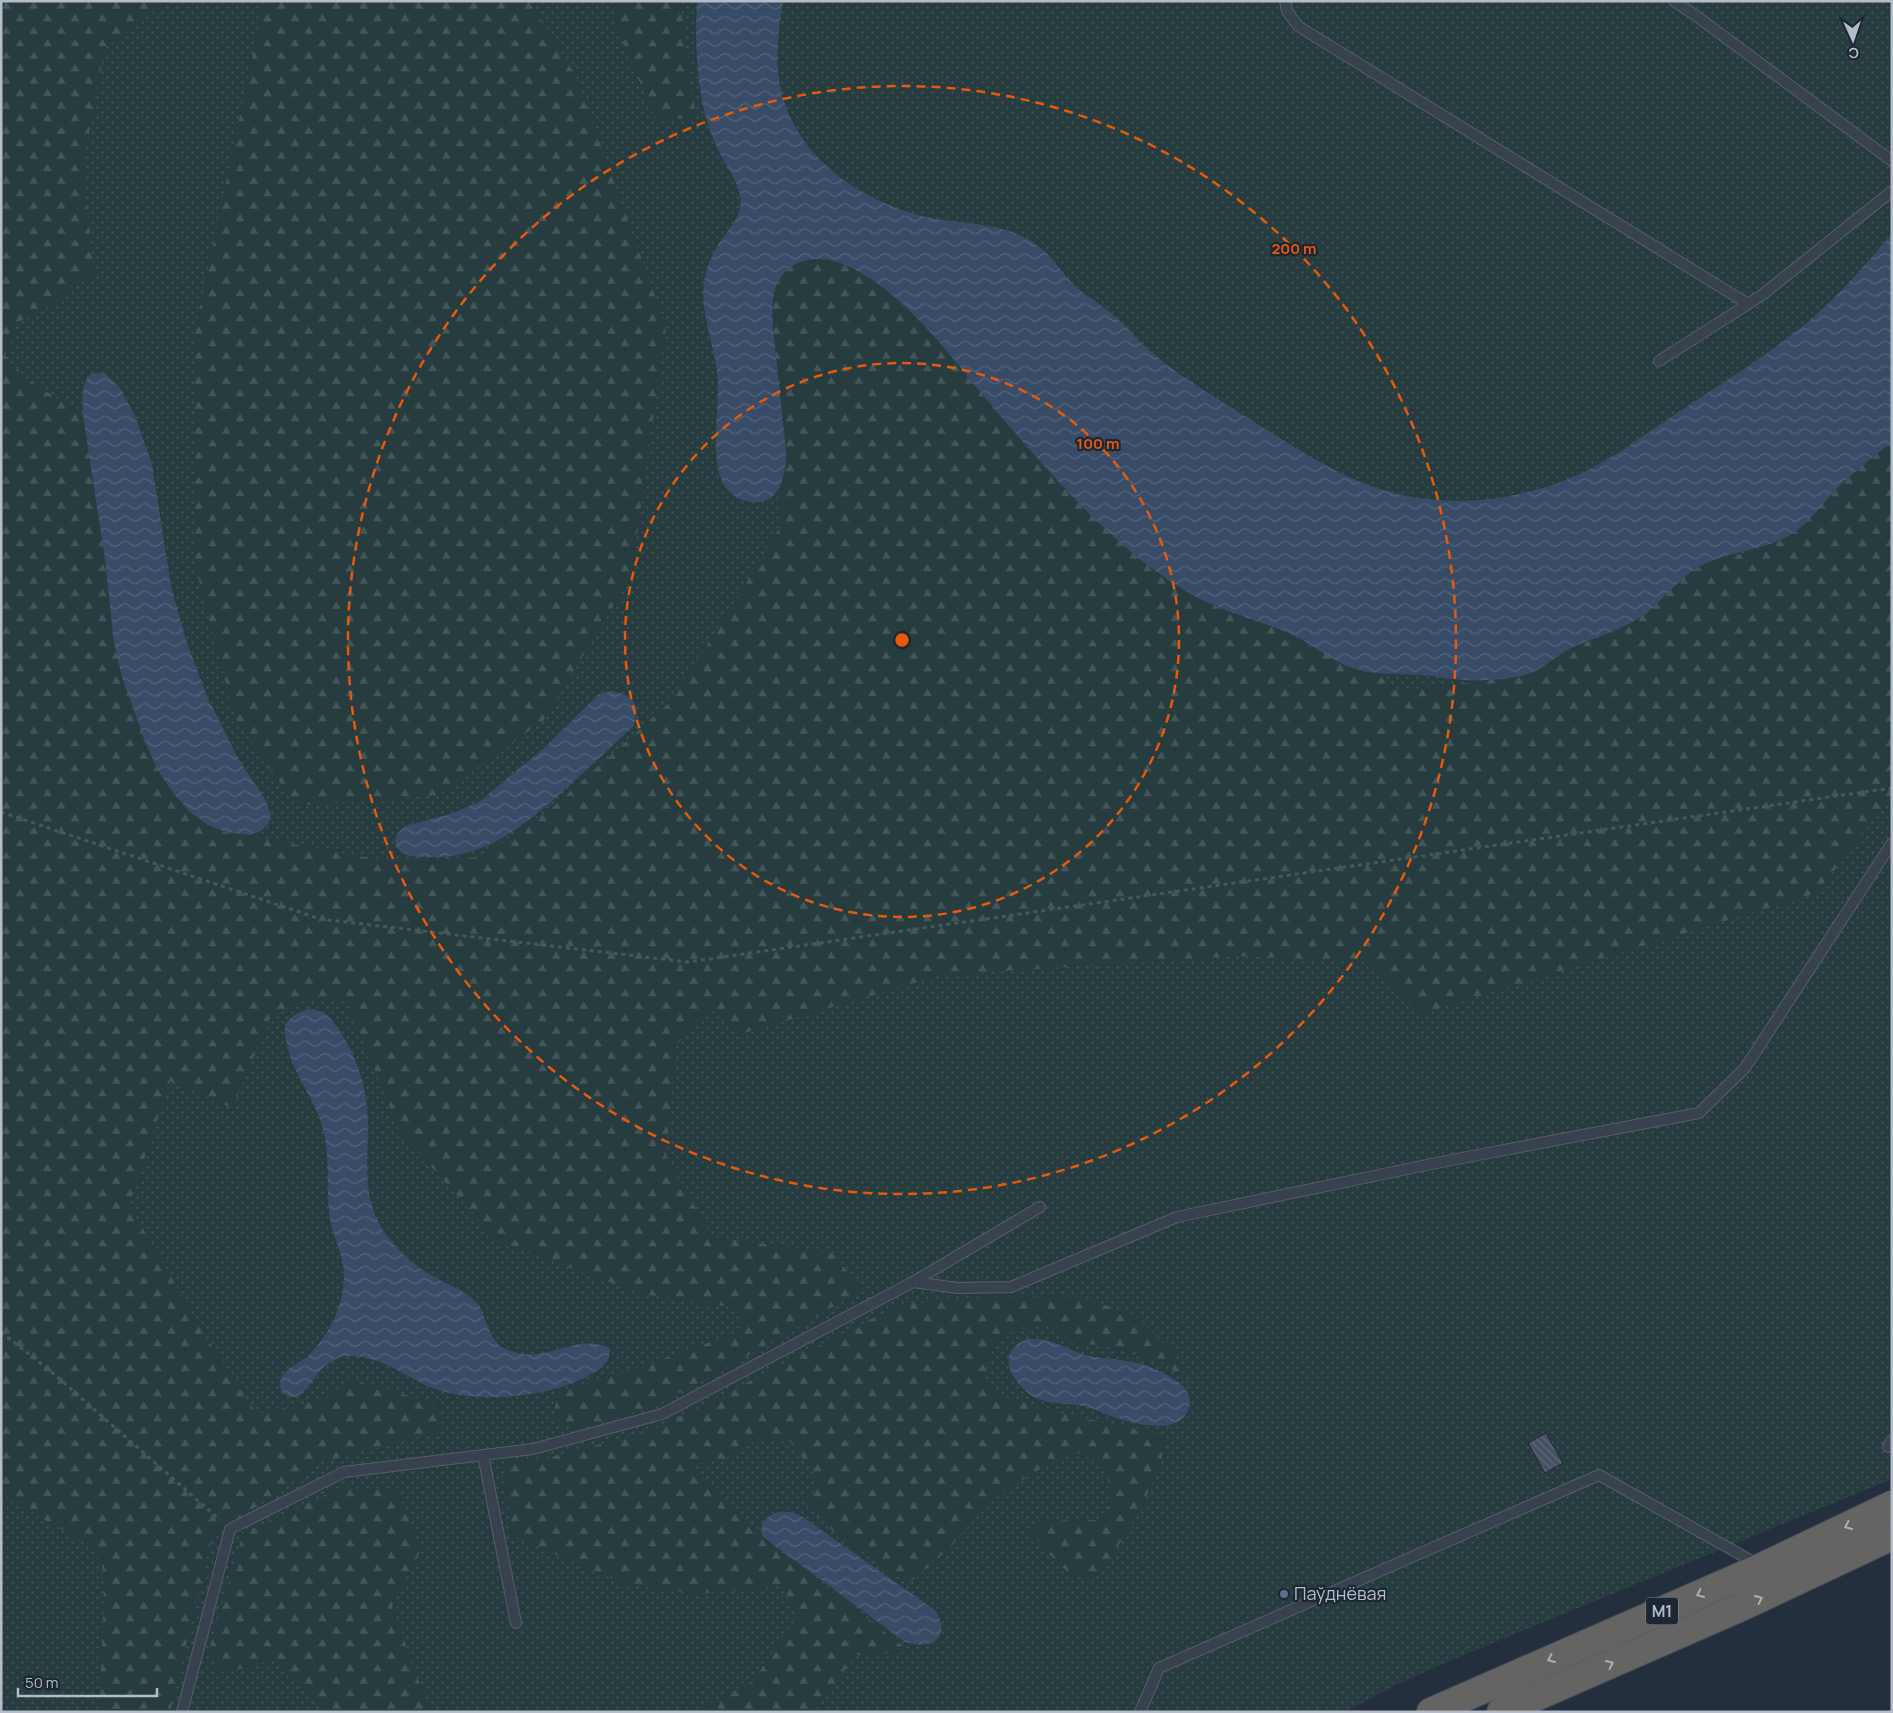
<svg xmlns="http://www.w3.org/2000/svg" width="1893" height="1713" viewBox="0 0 1893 1713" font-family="Manrope,sans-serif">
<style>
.grass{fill:url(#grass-dots)}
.forest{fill:url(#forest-firs)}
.water{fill:url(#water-waves)}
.building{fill:url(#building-back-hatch);stroke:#1f2835}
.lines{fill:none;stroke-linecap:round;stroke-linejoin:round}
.service-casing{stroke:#565f6c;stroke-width:12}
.trunk-casing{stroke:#434c59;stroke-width:30}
.path{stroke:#44595c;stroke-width:3;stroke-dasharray:4 4;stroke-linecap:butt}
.service{stroke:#38414e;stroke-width:10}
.trunk{stroke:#656462;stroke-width:28}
.oneway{stroke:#a8afba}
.ring{fill:none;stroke:#e8590c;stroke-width:2.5;stroke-dasharray:9 6}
.service-dot{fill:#5c6f8a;stroke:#1d2633;stroke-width:2}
.labels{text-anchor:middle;stroke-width:4.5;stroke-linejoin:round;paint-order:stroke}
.shield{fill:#1d2633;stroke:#878f9c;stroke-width:1}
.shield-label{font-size:16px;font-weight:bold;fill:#b4bcc9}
.poi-label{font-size:18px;fill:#b4bcc9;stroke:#1d2633;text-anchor:start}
.centre{fill:#e8590c;stroke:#1d2633;stroke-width:2.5}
.ring-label{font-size:15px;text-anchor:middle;font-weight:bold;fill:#e8590c;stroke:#1d2633;stroke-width:4.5;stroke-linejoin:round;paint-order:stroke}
</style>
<defs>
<pattern id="grass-dots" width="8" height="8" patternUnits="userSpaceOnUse" patternTransform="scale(1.25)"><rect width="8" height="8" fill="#263c3f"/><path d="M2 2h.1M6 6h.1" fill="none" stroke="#435659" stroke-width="1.8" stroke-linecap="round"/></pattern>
<pattern id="forest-firs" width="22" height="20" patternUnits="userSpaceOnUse" patternTransform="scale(1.25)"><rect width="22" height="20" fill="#263c3f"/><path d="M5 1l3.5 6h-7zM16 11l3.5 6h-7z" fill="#435659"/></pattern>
<pattern id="water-waves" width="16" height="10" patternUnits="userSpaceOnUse" patternTransform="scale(1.25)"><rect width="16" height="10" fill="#394c67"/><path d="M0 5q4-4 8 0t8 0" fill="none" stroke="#53647b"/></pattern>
<pattern id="building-back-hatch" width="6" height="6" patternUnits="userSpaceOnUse" patternTransform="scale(1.25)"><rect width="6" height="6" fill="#455162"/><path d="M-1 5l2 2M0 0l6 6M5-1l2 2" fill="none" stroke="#5d6877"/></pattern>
</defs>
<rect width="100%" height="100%" fill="#242f3e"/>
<path class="grass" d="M1,1h1891v1478l-445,183 -51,23 -51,27h-1344z"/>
<path class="forest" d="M1,1h167l-63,47 -22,119 11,106 -49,36 -27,13 -13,34 22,23 56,36 22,144 9,84 45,129 15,22 15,17 19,14 18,7 165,30 91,-5 71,-50 115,-103 64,-97 49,-82v-40l5,-16v-17l-13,-124c-1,-24 -2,-53 25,-65 58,-27 140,80 173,118 25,30 50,61 77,89 37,39 76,79 120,110 24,17 52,29 79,39 10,3 19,5 28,9 25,10 47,25 71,37 9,4 19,3 28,7 8,4 16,13 23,19l95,-11 42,-8 39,-25 38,-14 17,-9 22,-14 35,-35 23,-13 51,-13 22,-9 18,-11 50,-53 43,-34v352l-75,99 -396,121 -53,-52 -131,-6 -296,19 -200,59 -27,-28 -38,39 -10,113 47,79 122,17 26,37 -144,82 -63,33 -80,24 -21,-12 5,-26 85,-26 101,-36 -7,-22 -95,-14 -143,-52 -99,-110 -54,-132 -44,-2 -32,21 -38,89 -62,-27 -41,124 80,137 48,72 68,-15 23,-20 94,26 -4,27 -116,30 -110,75 -42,175h-71l5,-114 -2,-34 -14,-19 -87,-51z
M264,1h265l47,75 90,251 -35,250 -88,144 -105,74 -142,11 -61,-88 -41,-157v-225z
M618,1h65l-2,5 15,112 -40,2 -42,-99z
M1011,1296h60l62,17 41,41 15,30 -25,-21 -62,-18 -28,-1 -22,-20 -37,6 -25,23 -5,28 23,17 51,15 106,22 -4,28 -19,43 -28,47 -17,24 -22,2 -29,-28 -16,-20 8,-10 59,-1 16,-19 -8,-35 -29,-14 -36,17 -51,32 -39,47 -42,36 -73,-51 -33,-32 13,-9 -1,-18 -24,-33 -32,-2 -37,22 -32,3 79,79 143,109 -55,3 -42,57h-120l58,-30 47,-68 -19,-28 -83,8 -72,-10 -114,-49 -7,-74 28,1 121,-32 246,-125 54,-6z
M342,1487l55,4 24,59 -29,56 38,106h-106l-47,-55 -29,11 -30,5 -9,-23 34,-117z"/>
<path class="water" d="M697,1h86c-5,30 -9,63 -1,93 17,69 89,113 154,125 36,6 73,4 103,28 14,10 22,25 34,37 12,12 27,19 40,31 13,10 23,24 36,35 34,30 75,52 113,77 30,19 61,39 94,53 71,31 153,26 224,-6 32,-15 61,-37 91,-57 50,-34 102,-64 147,-104 27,-24 50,-52 74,-79v208c-20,16 -41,32 -59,50 -11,12 -20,26 -33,36 -28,22 -61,21 -92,34 -25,11 -39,32 -59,49 -25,19 -48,24 -76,36 -13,6 -23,16 -36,23 -13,7 -32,9 -47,10 -24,2 -47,-3 -70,-5 -23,-2 -48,1 -70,-8 -20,-7 -36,-22 -55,-31 -34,-16 -71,-23 -104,-42 -74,-42 -139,-118 -194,-182 -42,-50 -95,-126 -157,-149 -25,-9 -54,-4 -64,24 -5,12 -4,28 -3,41l13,124c0,24 -7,58 -40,49 -12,-3 -22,-12 -26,-25 -10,-33 1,-71 -3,-105 -4,-30 -17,-59 -13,-89 2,-14 8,-27 15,-39 8,-12 18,-21 21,-35 3,-18 -7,-31 -15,-45 -7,-12 -13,-26 -17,-38 -12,-40 -13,-83 -11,-124z
M92,373h13l15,15 15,28 17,48 19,122 15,54 21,56 29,59 30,46 5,14 -3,10 -8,6 -10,4 -24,-3 -18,-7 -19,-14 -15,-17 -15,-22 -14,-30 -23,-65 -8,-34 -9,-84 -22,-144c0,-16 -3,-32 9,-42z
M612,691c22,5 30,13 21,36 -20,18 -39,36 -59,54 -40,37 -85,78 -143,76 -14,0 -25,1 -35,-10l-1,-7 3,-7 7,-7 49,-13 26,-12 63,-52 56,-55z
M307,1009c20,1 23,8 34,24 18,27 26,58 27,90 0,31 -5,64 8,94 11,25 36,48 60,61 14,8 31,13 42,26 3,3 4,9 6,13 8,21 11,31 34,36 30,8 63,-21 92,-4 1,15 -13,22 -26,29 -40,20 -114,27 -156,8 -20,-9 -40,-24 -62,-28 -10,-2 -20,-4 -30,1 -4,2 -9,5 -12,8 -12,10 -24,43 -42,25 -2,-5 -3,-10 0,-15 5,-10 18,-14 26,-21 22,-22 36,-51 36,-81 0,-18 -9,-34 -13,-51 -6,-31 0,-64 -8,-95 -10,-37 -40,-65 -38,-105l9,-9z
M1027,1339c27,-1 34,8 58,16 14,4 27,3 41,6 16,2 29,7 43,15 4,3 9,5 13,9 6,6 10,14 7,23 -10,32 -65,13 -86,5 -7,-3 -14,-6 -21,-7 -25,-5 -45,1 -63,-22 -5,-6 -9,-12 -10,-20 -2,-14 7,-20 18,-25z
M779,1512h13l11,5 133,94c16,28 -5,39 -31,31l-142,-105c-5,-14 3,-21 16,-25z"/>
<path class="building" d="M1546,1433l17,30 -18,10 -17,-30z"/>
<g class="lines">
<g class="service-casing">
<path id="service" d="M1285,1l2,10 11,15 450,278
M1674,1l21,14 197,146
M1659,361l103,-66 130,-104
M913,1282l45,6 53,-1 166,-70 269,-56 253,-48 46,-45 147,-225
M1888,1447l4,-7
M483,1455l33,168
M182,1712l48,-183 114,-57 189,-23 129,-35 251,-132 127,-75
M1140,1712l19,-44 440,-193 160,90"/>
</g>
<g class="trunk-casing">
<path id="trunk" d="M1431,1712l331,-145 130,-62
M1501,1712l240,-105 151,-71"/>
</g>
<path class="path" d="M1,812l319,107 368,43 1204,-174
M1,1332l53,42 166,146"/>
<use href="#service" class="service"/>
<use href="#trunk" class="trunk"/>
</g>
<defs><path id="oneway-chevron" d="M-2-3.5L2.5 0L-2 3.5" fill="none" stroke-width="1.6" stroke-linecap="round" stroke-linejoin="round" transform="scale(1.25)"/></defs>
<g class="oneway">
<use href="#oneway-chevron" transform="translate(1848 1526) rotate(155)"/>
<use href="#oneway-chevron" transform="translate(1700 1594) rotate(156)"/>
<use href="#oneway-chevron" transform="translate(1759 1599) rotate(-25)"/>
<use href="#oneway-chevron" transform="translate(1551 1659) rotate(156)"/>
<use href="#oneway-chevron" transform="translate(1610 1664) rotate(-24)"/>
</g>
<g class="ring">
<circle cx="902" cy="640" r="277"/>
<circle cx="902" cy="640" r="554"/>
</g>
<circle class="service-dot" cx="1284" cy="1594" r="5"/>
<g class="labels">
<rect class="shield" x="1646" y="1597.5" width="32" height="27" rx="4"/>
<g class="shield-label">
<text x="1662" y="1617">М1</text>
</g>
<g class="poi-label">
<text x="1294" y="1600">Паўднёвая</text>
</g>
</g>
<circle cx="902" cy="640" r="8" class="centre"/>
<g class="ring-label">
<text x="1294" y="254">200 m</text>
<text x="1098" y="449">100 m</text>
</g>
<rect width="1893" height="1713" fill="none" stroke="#b4bcc9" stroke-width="5"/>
<g transform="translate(1853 40) rotate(177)" stroke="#1d2633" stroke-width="4" paint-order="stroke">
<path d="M0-4L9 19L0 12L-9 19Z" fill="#b4bcc9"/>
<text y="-8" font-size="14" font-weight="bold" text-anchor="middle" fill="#b4bcc9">С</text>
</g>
<path d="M18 1688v8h139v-8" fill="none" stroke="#b4bcc9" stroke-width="2.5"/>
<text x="25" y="1688" font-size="15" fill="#b4bcc9" stroke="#1d2633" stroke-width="4" paint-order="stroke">50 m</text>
</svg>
